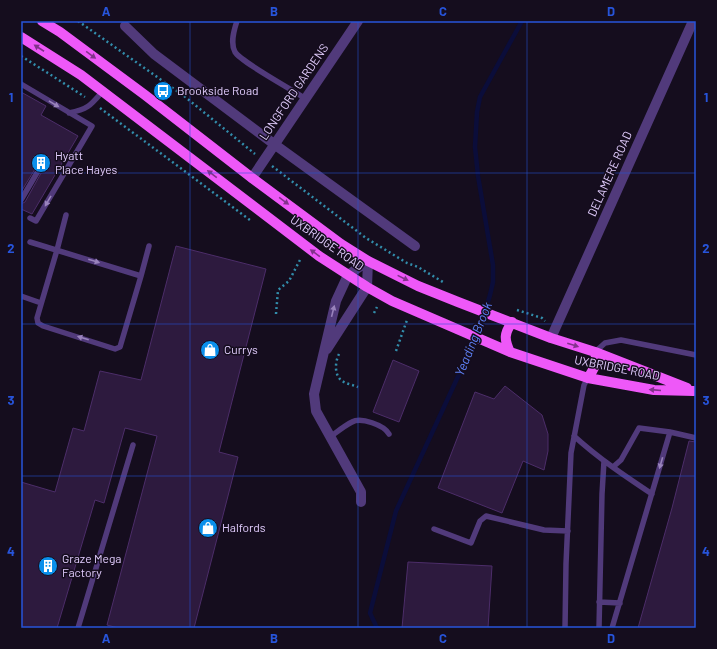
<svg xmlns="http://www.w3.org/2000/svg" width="717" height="649" viewBox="0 0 717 649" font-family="Barlow,sans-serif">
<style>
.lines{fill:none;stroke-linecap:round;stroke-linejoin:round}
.stream{stroke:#0b0d3a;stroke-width:4.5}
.building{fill:#2d1a3e;stroke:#4c2d69}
.path{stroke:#328dab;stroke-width:2.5;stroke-dasharray:2 3;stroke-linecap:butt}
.service{stroke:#513a7b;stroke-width:5.5}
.minor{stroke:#513a7b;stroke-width:10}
.primary{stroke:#ee58f8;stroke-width:10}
.oneway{fill:#82328b}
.oneway2{fill:#9983bc}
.grid{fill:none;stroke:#2754da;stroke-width:1;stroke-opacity:0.55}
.labels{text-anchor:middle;stroke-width:3;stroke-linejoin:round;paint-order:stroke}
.poi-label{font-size:12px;fill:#e1ccfd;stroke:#150d1e;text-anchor:start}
.street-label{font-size:12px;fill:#e1ccfd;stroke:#150d1e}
.water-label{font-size:13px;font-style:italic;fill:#5f82f8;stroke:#150d1e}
.neatline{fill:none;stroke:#2754da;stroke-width:1.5}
.grid-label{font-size:13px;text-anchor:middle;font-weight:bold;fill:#2754da}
</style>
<rect width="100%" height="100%" fill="#150d1e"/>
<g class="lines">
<path class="stream" d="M377,628l-7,-15 26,-102 83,-180 11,-36 3,-13v-17l-15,-89 -3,-29 2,-35 3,-15 42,-76"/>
</g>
<path class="building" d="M21,92l25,14 -5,9 37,21 -46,78 -11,-5v-5l4,-2 20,-36 -4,-4 -3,2 -17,28z
M176,246l90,23 -47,183 19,5 -44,171h-76l-11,-3 50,-189 -32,-8 -21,75 -9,-3 -38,128h-36v-146l34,10 18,-64 11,3 16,-60 41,9z
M393,360l26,11 -20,51 -26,-10z
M505,386l37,29 6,19v17l-4,19 -21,-9 -21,52 -64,-25 37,-96 19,7z
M689,441l7,1v186h-58l34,-120z
M408,562l84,4 -4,62h-86z"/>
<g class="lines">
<path class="path" d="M78,21l106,75 71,58
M21,56l30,19 34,22
M100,108l150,112
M272,166l94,72 41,25 11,4 25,15
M517,310l25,8 3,3
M374,313l3,-6
M276,314l2,-24 11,-9 12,-23
M396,351l11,-31
M339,354c-4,8 -5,21 3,27 5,3 11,4 16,6"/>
<path class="service" d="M237,21c-3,9 -7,22 -2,31 6,10 58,38 71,47
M21,84l71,42 -56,95 -6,-3
M69,113c19,-4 21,-7 33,-21
M21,200l20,-34
M30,242l111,34 -21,71 -5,2 -72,-23 -5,-3 -1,-5 20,-68 9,-35
M141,276l8,-30
M21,296l20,7
M595,352l10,-9 16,-3 75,15
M574,436c24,22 51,40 78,58
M330,437c7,-5 14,-11 22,-15 9,-5 32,3 37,12
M613,467l8,-7 18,-32 31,4 26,6
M434,529l37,14 9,-22 6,-5 58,14 24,1
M599,602l21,1
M78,628l55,-183
M565,628l1,-64 5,-111 13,-68 4,-7
M599,628l3,-134 2,-33
M612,628l58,-196"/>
<path class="minor" d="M125,26l29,28 120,90 141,102
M252,178l106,-157
M551,338l142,-317
M327,349l40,-62 1,-26
M361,502v-10l-45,-81 -2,-17 22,-93 12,-26 20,-14"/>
<path class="primary" d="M42,21l18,11 85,63 107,83 89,66 27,17 50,25 40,16 93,36 44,14 92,36
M21,37l60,38 238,181 48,31 25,14 118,51 78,26 66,12 40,1
M510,352c-6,-13 -6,-18 2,-30
M588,378c6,-9 10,-16 7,-26"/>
</g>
<defs><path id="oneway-solid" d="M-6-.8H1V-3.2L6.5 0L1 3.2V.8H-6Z"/></defs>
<g class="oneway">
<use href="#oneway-solid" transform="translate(39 48) rotate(-147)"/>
<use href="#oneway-solid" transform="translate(91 55) rotate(36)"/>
<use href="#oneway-solid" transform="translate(212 174) rotate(-143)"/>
<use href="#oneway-solid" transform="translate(284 201) rotate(36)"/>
<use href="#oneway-solid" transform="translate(315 253) rotate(-144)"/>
<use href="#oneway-solid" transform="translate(403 278) rotate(26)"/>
<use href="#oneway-solid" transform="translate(573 345) rotate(17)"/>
<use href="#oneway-solid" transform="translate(655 390) rotate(-175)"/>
</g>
<g class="oneway2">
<use href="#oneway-solid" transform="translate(54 104) rotate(31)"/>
<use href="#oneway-solid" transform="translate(48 201) rotate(120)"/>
<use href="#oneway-solid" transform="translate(94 261) rotate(17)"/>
<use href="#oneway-solid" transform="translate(333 311) rotate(-76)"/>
<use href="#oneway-solid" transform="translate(83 338) rotate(-163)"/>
<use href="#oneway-solid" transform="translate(661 463) rotate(106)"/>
</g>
<path class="grid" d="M190,21v607M358,21v607M527,21v607M21,173h675M21,324h675M21,476h675"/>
<defs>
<g id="bus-disc" transform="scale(1)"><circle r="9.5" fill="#0a8feb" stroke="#150d1e"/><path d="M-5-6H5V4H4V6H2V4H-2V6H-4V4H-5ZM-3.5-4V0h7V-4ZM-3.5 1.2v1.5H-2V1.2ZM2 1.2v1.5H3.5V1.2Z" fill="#fff"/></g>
<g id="building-disc" transform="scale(1)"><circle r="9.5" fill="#0a8feb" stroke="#150d1e"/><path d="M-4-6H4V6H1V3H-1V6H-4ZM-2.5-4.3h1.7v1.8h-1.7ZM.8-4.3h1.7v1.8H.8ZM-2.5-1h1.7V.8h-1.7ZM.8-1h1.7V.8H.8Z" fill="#fff"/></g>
<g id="shop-disc" transform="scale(1)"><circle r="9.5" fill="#0a8feb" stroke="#150d1e"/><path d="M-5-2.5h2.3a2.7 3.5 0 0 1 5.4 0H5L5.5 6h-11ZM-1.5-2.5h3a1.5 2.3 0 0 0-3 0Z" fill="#fff"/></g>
</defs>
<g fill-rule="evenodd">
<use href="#bus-disc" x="163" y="91"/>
<use href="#building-disc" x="41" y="163"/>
<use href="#shop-disc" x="210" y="350"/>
<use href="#shop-disc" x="208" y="528"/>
<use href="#building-disc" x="48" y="566"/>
</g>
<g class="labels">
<g class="poi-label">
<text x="177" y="95">Brookside Road</text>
<text x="55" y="160">Hyatt<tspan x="55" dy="14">Place Hayes</tspan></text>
<text x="224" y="354">Currys</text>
<text x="222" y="532">Halfords</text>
<text x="62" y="563">Graze Mega<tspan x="62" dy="14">Factory</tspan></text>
</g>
<g class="street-label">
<text transform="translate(294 92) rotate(-56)" y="4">LONGFORD GARDENS</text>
<text transform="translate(610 174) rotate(-66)" y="4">DELAMERE ROAD</text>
<text transform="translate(327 243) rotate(35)" y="4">UXBRIDGE ROAD</text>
<text transform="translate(617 368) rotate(11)" y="4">UXBRIDGE ROAD</text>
</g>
<g class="water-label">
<text transform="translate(473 339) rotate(-68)" y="5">Yeading Brook</text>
</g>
</g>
<rect width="717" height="649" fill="none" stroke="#150d1e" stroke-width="44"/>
<rect x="22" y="22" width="673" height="605" class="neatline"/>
<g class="grid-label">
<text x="106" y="16">A</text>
<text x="274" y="16">B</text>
<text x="443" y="16">C</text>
<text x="611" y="16">D</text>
<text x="11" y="102">1</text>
<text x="706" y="102">1</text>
<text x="11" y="253">2</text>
<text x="706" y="253">2</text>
<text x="11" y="405">3</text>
<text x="706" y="405">3</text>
<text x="11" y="556">4</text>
<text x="706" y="556">4</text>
<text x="106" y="643">A</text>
<text x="274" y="643">B</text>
<text x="443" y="643">C</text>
<text x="611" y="643">D</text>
</g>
</svg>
